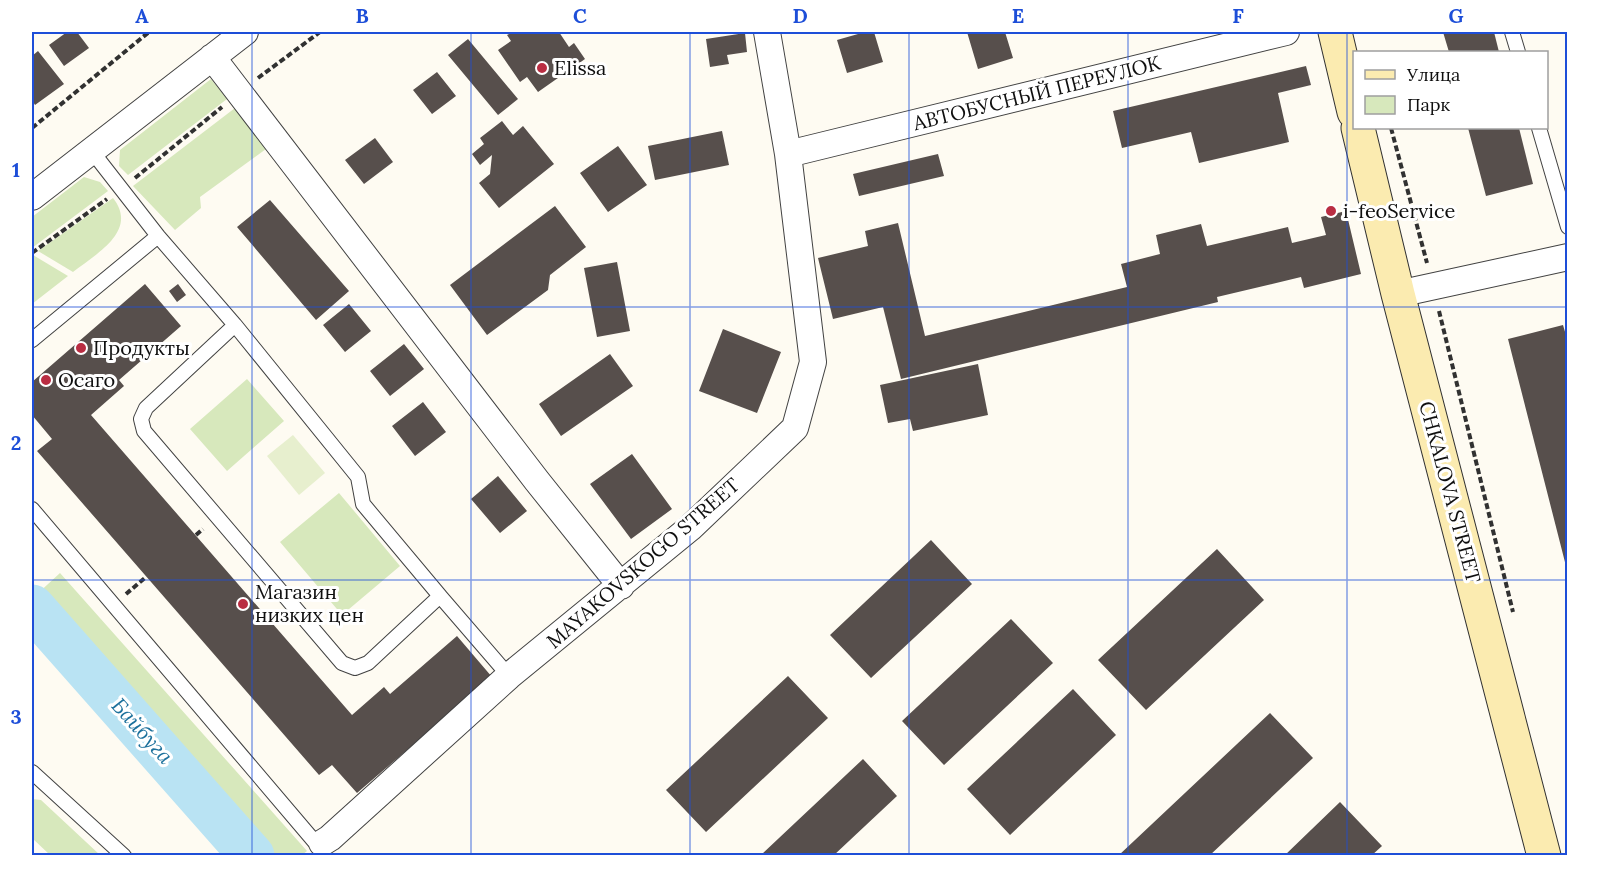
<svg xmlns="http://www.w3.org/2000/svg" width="1599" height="887" viewBox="0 0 1599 887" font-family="Lora,serif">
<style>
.green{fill:#d7e8bc}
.pitch{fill:#e7efce}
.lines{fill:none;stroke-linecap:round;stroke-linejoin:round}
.river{stroke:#b9e3f3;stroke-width:45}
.building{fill:#574f4c}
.service-casing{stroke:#424242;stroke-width:16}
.minor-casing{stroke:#424242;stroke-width:28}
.secondary-casing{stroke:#313131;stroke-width:35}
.path{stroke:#313131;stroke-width:4;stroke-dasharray:6 3;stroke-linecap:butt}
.service{stroke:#fff;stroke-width:14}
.minor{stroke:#fff;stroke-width:26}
.secondary{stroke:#fbebb0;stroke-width:33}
.grid{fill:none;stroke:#1d4ed8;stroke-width:1.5;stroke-opacity:0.55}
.poi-dot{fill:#b92d42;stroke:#fff;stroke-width:2}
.labels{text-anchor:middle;stroke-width:6;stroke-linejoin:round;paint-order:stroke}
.poi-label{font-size:20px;fill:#0f0f0f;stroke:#fff;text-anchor:start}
.street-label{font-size:20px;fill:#0f0f0f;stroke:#fff}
.water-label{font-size:21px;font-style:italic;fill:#1d719c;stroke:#fff}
.neatline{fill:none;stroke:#1d4ed8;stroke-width:2}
.grid-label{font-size:20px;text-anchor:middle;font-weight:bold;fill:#1d4ed8}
</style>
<rect width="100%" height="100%" fill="#fefbf2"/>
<path class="green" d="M211,79l16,20 -99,76 -9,-9 1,-16z
M235,108l31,41 -66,48 1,11 -26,22 -42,-44z
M84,177l16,5 8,9 -76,57v-31z
M113,198c26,33 -17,56 -40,74l-35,-21z
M33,255l35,21 -36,28v-48z
M247,379l37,42 -57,50 -37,-42z
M339,493l61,73 -58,49 -62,-73z
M60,573l247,278 -5,4h-34l-233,-259z
M32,799l9,1 59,55h-50l-18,-17z"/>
<path class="pitch" d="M293,435l32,38 -26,22 -32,-39z"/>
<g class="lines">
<path class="river" d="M32,607l220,249"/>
</g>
<path class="building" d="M67,32h10l12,16 -25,18 -15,-21z
M513,32h46l10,15 5,-4 11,16 -47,33 -11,-15 -7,5 -22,-32 13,-9 -4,-6z
M865,32h9l9,30 -36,11 -10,-33z
M967,32h38l8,26 -35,11z
M1443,32h51l5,20h-50z
M745,33l2,19 -20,3 2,9 -19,3 -4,-28z
M468,39l50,60 -20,16 -50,-60z
M38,51l26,33 -29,21 -3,-5v-44z
M1306,66l5,19 -33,8 11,49 -90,21 -8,-31 -69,16 -9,-37z
M437,72l19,24 -24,18 -19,-24z
M502,121l11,14 10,-9 31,38 -55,44 -20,-25 11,-9 2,-19 -12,10 -8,-11 12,-10 -4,-6z
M1468,128h51l14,56 -47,12z
M722,131l7,34 -74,15 -7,-34z
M375,138l18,24 -29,22 -19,-24z
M618,146l29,39 -39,27 -28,-39z
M938,154l6,22 -85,20 -6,-22z
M270,200l79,91 -33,29 -79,-93z
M555,206l31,41 -36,28 -2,15 -61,45 -37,-50z
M1346,211l15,63 -57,14 -3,-11 -84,20 1,5 -317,77 -18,-72 -50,12 -15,-61 50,-12 -3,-15 33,-8 27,113 202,-49 -6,-23 39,-10 -4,-19 45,-11 6,22 81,-19 4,16 34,-8 -5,-18z
M617,262l13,69 -33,6 -13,-69z
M145,284l36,42 -62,54 5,6 -33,29 261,300 32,-28 6,7 67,-58 35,41 -135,116 -25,-28 -13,10 -282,-324 15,-12 -20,-24v-33z
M178,284l8,11 -9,7 -8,-11z
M349,304l22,27 -26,21 -22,-27z
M1563,325l5,17 -1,228 -59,-231z
M723,329l58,23 -24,61 -58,-22z
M404,344l20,25 -34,27 -20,-25z
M610,354l23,32 -72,50 -22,-32z
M978,364l10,51 -75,16 -3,-12 -22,4 -8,-38z
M423,402l23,30 -31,24 -23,-30z
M632,454l40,55 -41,30 -41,-55z
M498,476l29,35 -27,22 -29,-34z
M931,540l41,44 -101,94 -41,-43z
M1217,549l47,51 -118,110 -48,-50z
M1011,619l42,44 -109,102 -42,-44z
M788,676l40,42 -122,114 -40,-42z
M1073,689l43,46 -106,100 -43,-46z
M1270,713l43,45 -104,98h-91z
M863,759l34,37 -64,60h-73z
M1340,802l42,44 -11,10h-87z"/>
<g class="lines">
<g class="service-casing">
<path id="service" d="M1512,32l6,20
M1539,128l29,99
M91,150l67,86 77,89 -89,83 -5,11 3,12 198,232 13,5 13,-5 72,-67 -77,-92 -5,-27 -123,-152
M32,340l126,-104
M32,509l282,332 8,2
M440,596l69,80
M32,772l92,84"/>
</g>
<g class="minor-casing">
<path id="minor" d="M212,57l325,424 84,105
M788,154l498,-122
M32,197l213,-165
M1398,294l170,-37
M322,843l8,-5 179,-162 181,-148 105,-100 18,-66 -25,-208 -21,-122"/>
</g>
<g class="secondary-casing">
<path id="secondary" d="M1335,32l19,80
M1358,128l40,166 146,562"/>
</g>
<path class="path" d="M258,78l62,-46
M32,128l117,-96
M1391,128l36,135
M135,178l87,-71
M32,253l75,-54
M1439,311l74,301
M196,535l7,-6
M126,594l20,-17"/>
<use href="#service" class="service"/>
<use href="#minor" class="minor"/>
<use href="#secondary" class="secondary"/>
</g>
<path class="grid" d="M252,32v824M471,32v824M690,32v824M909,32v824M1128,32v824M1347,32v824M32,307h1536M32,580h1536"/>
<g class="poi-dot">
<circle cx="542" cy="68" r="6"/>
<circle cx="1331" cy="211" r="6"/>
<circle cx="81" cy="348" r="6"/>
<circle cx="46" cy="380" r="6"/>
<circle cx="243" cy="604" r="6"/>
</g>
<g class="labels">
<g class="poi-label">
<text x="554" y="75">Elissa</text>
<text x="1343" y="218">i-feoService</text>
<text x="93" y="355">Продукты</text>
<text x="58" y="387">Осаго</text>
<text x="255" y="599">Магазин<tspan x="255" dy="23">низких цен</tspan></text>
</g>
<g class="street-label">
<text transform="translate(1037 93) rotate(-14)" y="7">АВТОБУСНЫЙ ПЕРЕУЛОК</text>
<text transform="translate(1450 492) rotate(75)" y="7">CHKALOVA STREET</text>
<text transform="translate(643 563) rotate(-41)" y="7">MAYAKOVSKOGO STREET</text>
</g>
<g class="water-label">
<text transform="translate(142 731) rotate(48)" y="7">Байбуга</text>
</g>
</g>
<rect width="1599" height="887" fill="none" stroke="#ffffff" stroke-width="66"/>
<rect x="1353" y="51" width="195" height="78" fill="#ffffff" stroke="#9f9f9f" stroke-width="1.5"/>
<rect x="1365" y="70" width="30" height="9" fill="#fbebb0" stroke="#9f9f9f" stroke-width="1.5"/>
<text x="1407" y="81" font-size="18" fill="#0f0f0f">Улица</text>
<rect x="1365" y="96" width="30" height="18" fill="#d7e8bc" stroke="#9f9f9f" stroke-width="1.5"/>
<text x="1407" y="111" font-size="18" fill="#0f0f0f">Парк</text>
<rect x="33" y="33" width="1533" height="821" class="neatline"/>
<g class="grid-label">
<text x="142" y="23">A</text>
<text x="362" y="23">B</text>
<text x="580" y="23">C</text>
<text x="800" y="23">D</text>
<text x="1018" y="23">E</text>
<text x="1238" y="23">F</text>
<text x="1456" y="23">G</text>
<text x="16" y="177">1</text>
<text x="16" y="450">2</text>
<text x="16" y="724">3</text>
</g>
</svg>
